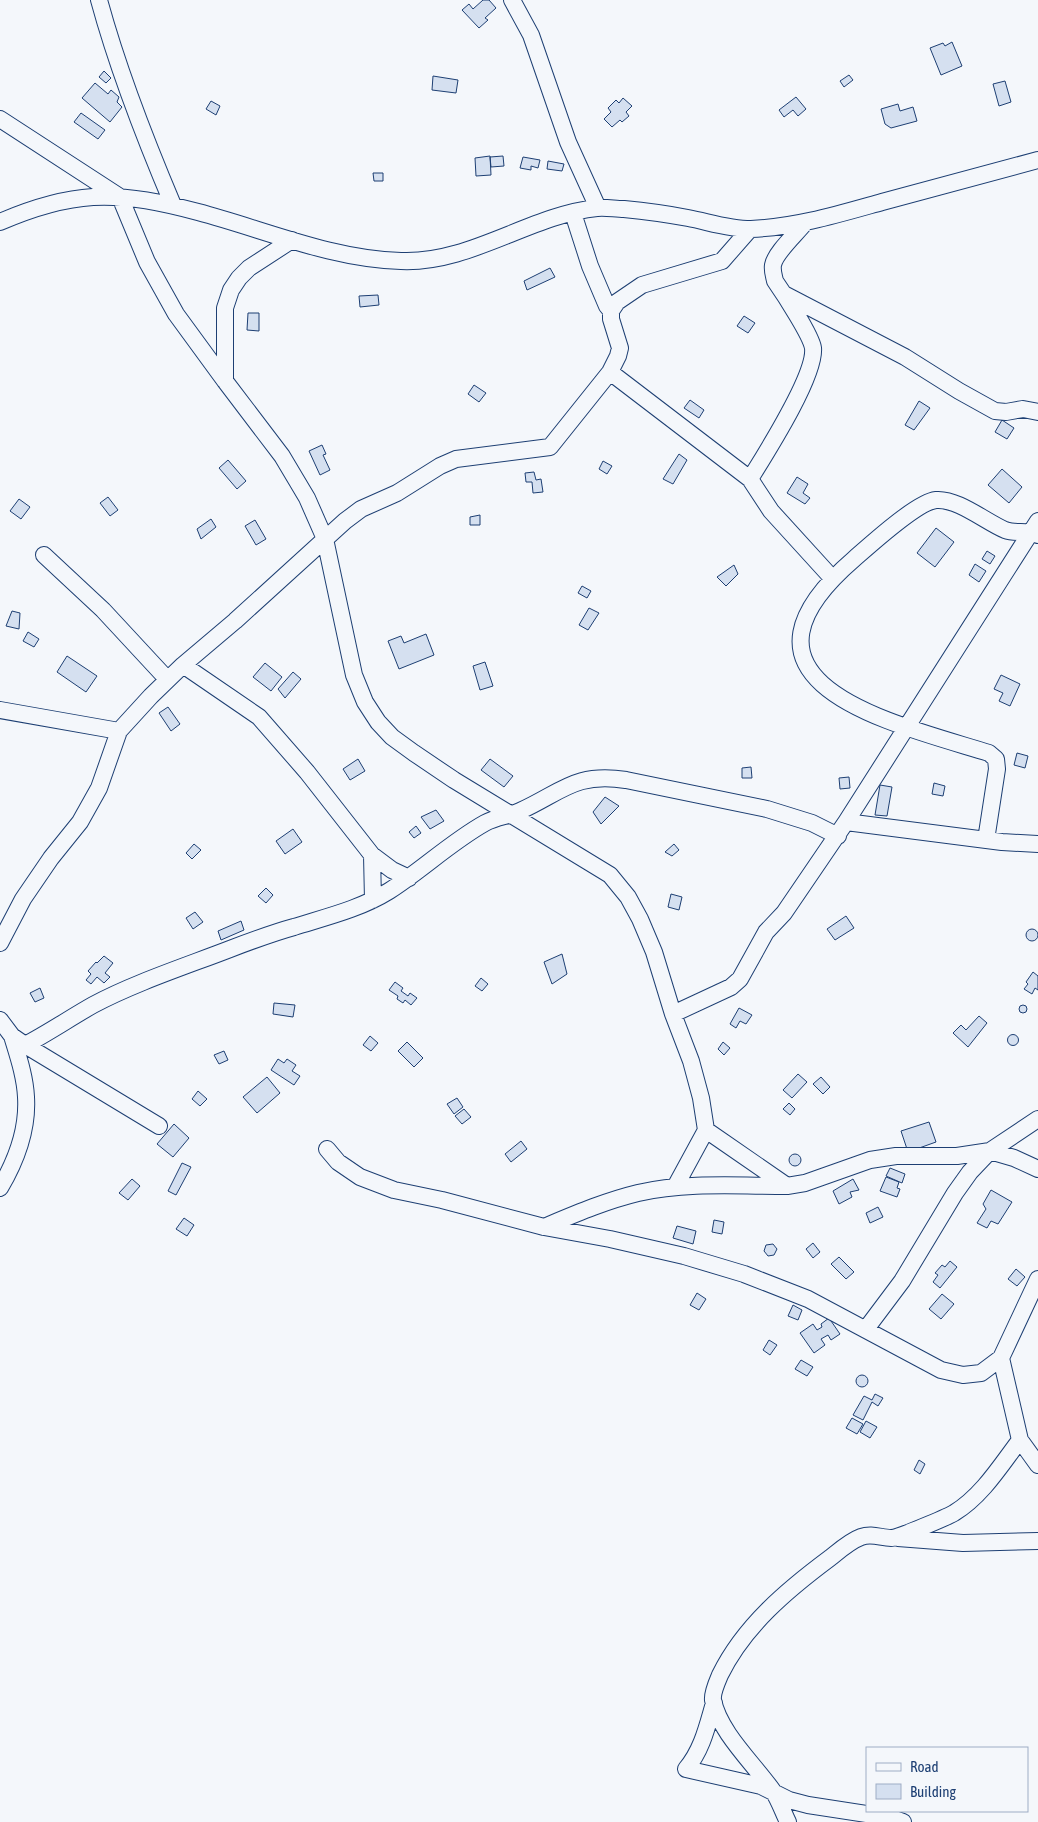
<svg xmlns="http://www.w3.org/2000/svg" width="1038" height="1822" viewBox="0 0 1038 1822" font-family="'Asap Condensed',sans-serif">
<style>
.building{fill:#d5e0f0;stroke:#1d3f73}
.lines{fill:none;stroke-linecap:round;stroke-linejoin:round}
.minor-casing{stroke:#1d3f73;stroke-width:18}
.minor{stroke:#f4f7fb;stroke-width:16}
</style>
<rect width="100%" height="100%" fill="#f4f7fb"/>
<path class="building" d="M483,0h6l7,8 -11,10 3,2 -9,8 -17,-18 7,-6 4,5z
M952,42l10,24 -21,9 -11,-27 13,-5 2,3z
M104,71l7,7 -5,5 -7,-6z
M849,75l4,5 -9,7 -4,-6z
M433,76l25,4 -2,13 -24,-3z
M1005,81l6,21 -12,4 -6,-22z
M95,83l13,11 3,-4 8,7 -2,5 5,5 -12,15 -28,-24z
M796,97l10,12 -8,7 -5,-6 -9,7 -5,-7z
M623,98l9,8 -6,6 3,4 -7,6 -2,-2 -8,7 -8,-8 7,-7 -3,-4 8,-8 3,3z
M211,101l9,5 -4,9 -10,-6z
M898,104l2,7 13,-4 4,14 -26,7 -6,-4 -4,-15z
M81,113l24,17 -7,9 -24,-17z
M490,156l1,19 -15,1 -1,-18z
M503,156l1,10 -13,1 -1,-10z
M523,157l17,3 -2,8 -7,-2v4l-11,-2z
M548,161l16,3 -2,7 -15,-2z
M373,173h10v8h-9z
M550,268l5,9 -28,13 -3,-9z
M378,295l1,10 -19,2 -1,-11z
M248,313h11v18l-12,-1z
M744,316l11,7 -7,10 -11,-7z
M474,385l12,8 -7,9 -11,-8z
M690,400l14,10 -5,8 -15,-10z
M919,401l11,7 -16,22 -9,-5z
M1002,420l12,8 -7,11 -12,-7z
M322,445l4,9 -3,1 7,15 -10,5 -11,-24z
M679,454l8,6 -14,24 -10,-5z
M228,460l18,21 -9,8 -18,-21z
M603,461l9,5 -5,8 -8,-5z
M1002,469l20,18 -13,16 -21,-18z
M534,472l2,8 5,-1 2,13 -10,1 -1,-11h-6l-1,-9z
M797,477l11,7 -5,9 7,5 -5,6 -18,-11z
M108,497l10,13 -8,6 -10,-13z
M19,499l11,8 -9,12 -11,-8z
M480,515v10h-10v-8z
M211,519l5,8 -15,12 -4,-10z
M255,520l11,19 -10,6 -11,-19z
M936,528l18,14 -19,25 -18,-14z
M987,551l8,5 -5,8 -8,-5z
M975,564l11,7 -7,11 -10,-7z
M734,565l4,9 -12,12 -9,-9z
M582,586l9,5 -4,7 -9,-5z
M589,608l10,5 -11,17 -9,-5z
M12,611l8,2 -1,16 -13,-3z
M28,632l11,7 -5,8 -11,-6z
M426,634l8,21 -35,14 -11,-28 13,-5 3,7z
M67,656l30,20 -11,16 -29,-20z
M485,662l8,24 -13,4 -7,-24z
M265,663l17,14 -11,14 -18,-14z
M293,672l8,7 -16,19 -7,-9z
M1001,675l19,9 -10,22 -11,-5 4,-8 -9,-4z
M168,707l12,17 -9,7 -12,-18z
M1017,753l11,3 -3,12 -11,-3z
M358,759l7,12 -15,9 -7,-11z
M490,759l23,17 -9,11 -23,-17z
M751,767l1,11h-10v-10z
M849,777l1,11 -10,1 -1,-11z
M934,783l11,3 -2,10 -11,-2z
M880,785l12,2 -5,29 -12,-1z
M605,797l14,9 -18,18 -8,-12z
M436,810l8,11 -14,8 -9,-12z
M416,826l5,7 -7,5 -5,-6z
M293,829l9,13 -17,12 -9,-13z
M194,844l7,6 -9,9 -6,-6z
M674,844l5,6 -7,6 -7,-4z
M266,888l7,7 -7,8 -8,-7z
M671,894l11,3 -3,13 -11,-3z
M195,912l8,10 -10,7 -7,-11z
M846,916l8,12 -19,12 -8,-11z
M241,921l3,9 -23,10 -3,-9z
M1026 935a6 6 0 1 1 12 0a6 6 0 1 1-12 0Z
M562,954l5,20 -15,10 -8,-22z
M104,956l9,7 -8,10 5,4 -6,6 -7,-6 -6,7 -5,-4 5,-6 -3,-3 8,-9 1,1z
M1033,972l5,4v14l-3,-2 -3,6 -8,-5 4,-5 -2,-2z
M481,978l7,6 -6,7 -7,-5z
M395,982l8,6 -2,3 7,5 2,-3 7,5 -6,7 -6,-5 -2,3 -6,-4 1,-3 -9,-6z
M40,988l4,10 -9,4 -5,-9z
M274,1003l21,2 -2,12 -20,-3z
M1019 1009a4 4 0 1 1 8 0a4 4 0 1 1-8 0Z
M739,1008l13,7 -6,9 -6,-3 -4,7 -6,-4z
M979,1016l8,7 -19,24 -15,-14 8,-8 5,5z
M1007.5 1040a5.5 5.5 0 1 1 11 0a5.5 5.5 0 1 1-11 0Z
M370,1036l8,7 -7,8 -8,-6z
M407,1042l16,16 -9,9 -16,-16z
M723,1042l7,6 -6,7 -6,-6z
M224,1051l4,9 -9,4 -5,-9z
M278,1059l6,4 3,-4 9,6 -4,6 8,5 -6,9 -23,-15z
M798,1074l9,8 -15,16 -9,-8z
M267,1077l13,16 -23,20 -14,-16z
M821,1077l9,10 -7,7 -10,-10z
M198,1091l9,8 -7,7 -8,-7z
M457,1098l6,9 -9,7 -7,-10z
M789,1103l6,6 -5,6 -7,-6z
M464,1109l7,8 -9,7 -7,-8z
M929,1122l7,20 -28,10 -7,-21z
M174,1124l15,14 -16,19 -16,-13z
M521,1141l6,8 -16,13 -6,-8z
M789 1160a6 6 0 1 1 12 0a6 6 0 1 1-12 0Z
M182,1163l9,4 -15,28 -8,-4z
M890,1168l15,6 -3,9 -16,-7z
M886,1177l13,5 -2,6 3,1 -3,8 -17,-6z
M132,1179l8,7 -12,14 -9,-7z
M853,1179l6,11 -9,2 2,5 -13,7 -6,-13z
M991,1190l21,12 -14,22 -7,-3 -4,7 -10,-5 9,-14 -3,-5z
M878,1207l5,10 -13,6 -4,-10z
M184,1218l10,7 -7,11 -11,-7z
M714,1220l10,2 -2,12 -10,-2z
M677,1226l19,5 -3,13 -20,-6z
M813,1243l7,9 -7,6 -7,-9z
M773,1244l4,5 -3,6 -6,1 -4,-5 2,-6z
M839,1257l15,15 -8,7 -15,-15z
M950,1261l7,6 -17,21 -7,-6 5,-7 -3,-2 7,-8 3,2z
M1016,1269l9,8 -8,9 -9,-7z
M697,1293l9,6 -7,11 -9,-5z
M942,1294l12,10 -13,15 -12,-10z
M793,1305l9,5 -4,10 -10,-4z
M829,1318l11,16 -9,6 -3,-5 -7,4 4,6 -11,8 -14,-20 13,-9 4,6 5,-3 -1,-3z
M769,1340l8,5 -7,10 -7,-5z
M801,1360l12,7 -6,9 -12,-7z
M856 1381a6 6 0 1 1 12 0a6 6 0 1 1-12 0Z
M875,1394l8,4 -5,8 -6,-4 -9,18 -10,-5 11,-19 8,4z
M852,1418l11,6 -6,10 -11,-6z
M866,1421l11,6 -7,11 -10,-6z
M919,1460l6,4 -5,10 -6,-4z"/>
<g class="lines">
<g class="minor-casing">
<path id="minor" d="M99,0c19,70 46,139 74,205
M512,0l19,35 37,107 30,66
M0,119l120,78 27,65 29,52 49,67
M573,213l17,53 17,40 4,5
M0,222c30,-13 60,-23 93,-25 36,-2 71,6 105,15 68,18 133,47 203,49 69,3 129,-46 196,-53 9,-1 18,1 27,1 21,2 43,5 64,9 21,4 41,11 63,11 46,-2 88,-15 131,-27 52,-14 104,-28 156,-42
M292,240l-43,28 -10,10 -8,12 -6,18v73l57,75 25,42 18,41 29,136 11,27 13,20 14,15 22,16 40,27 156,95 18,22 12,22 14,33 19,62 18,47 10,37 5,32 81,56
M784,294l121,63 54,34 36,20 11,1 17,-3 15,3
M610,372l140,107 21,32 61,67
M750,479c16,-26 66,-104 63,-131 -2,-13 -29,-54 -38,-67 -1,-5 -3,-10 -2,-16 2,-12 23,-31 31,-41
M44,555l59,55 64,69
M183,665l76,52 48,55 65,83 1,45
M0,710l119,21
M846,822l192,-301
M986,840l11,-71 -1,-10 -7,-6c-97,-30 -279,-70 -135,-194 16,-14 63,-57 82,-59 21,-2 50,22 69,30 11,4 22,0 33,5
M372,855l20,15 17,8
M0,943l23,-44 28,-41 29,-36 19,-34 20,-57 32,-35 32,-31 52,-44 110,-100 16,-12 36,-16 43,-27 16,-7 94,-12 60,-75 8,-16 2,-8 -9,-29v-8l6,-9 25,-17 80,-24 28,-32
M673,1014l58,-27 9,-8 26,-47 18,-19 62,-91 156,20 36,2
M0,1020l12,16 13,9 134,81
M25,1045c23,-12 45,-27 68,-40 41,-22 93,-39 137,-56 21,-8 42,-16 64,-22 32,-10 66,-18 95,-36 33,-21 62,-49 96,-68 11,-6 24,-7 35,-12 42,-19 55,-39 106,-31l141,29 45,14 26,13
M327,1149l11,13 22,15 34,13 48,10 102,27 66,12 74,17 60,18 64,25 133,71 22,5 18,-2 20,-15 37,-79
M675,1187l31,-57
M0,1188c16,-27 28,-59 26,-91 -1,-21 -8,-41 -14,-61
M544,1227c31,-13 61,-26 94,-34 48,-11 100,-7 149,-7l18,-3 65,-23 26,-4h61l33,-5 24,7 24,11
M866,1329l36,-48 53,-88 15,-21 20,-21 48,-32
M1001,1358l19,82 18,25
M898,1538l65,5 75,-2
M714,1703c-7,24 -12,47 -28,66l75,17 28,14 19,5 84,13 11,4
M788,1822c-5,-10 -9,-22 -15,-31 -18,-26 -54,-59 -60,-91 -1,-7 4,-18 7,-25 24,-49 67,-85 110,-117 10,-8 20,-17 31,-21 11,-4 20,1 30,1 7,0 56,-21 63,-25 28,-17 47,-48 66,-73"/>
</g>
<use href="#minor" class="minor"/>
</g>
<rect x="866" y="1747" width="162" height="65" fill="#f4f7fb" stroke="#9eadc5"/>
<rect x="876" y="1763" width="25" height="8" fill="#f4f7fb" stroke="#9eadc5"/>
<text x="910" y="1772" font-size="15" fill="#1d3f73">Road</text>
<rect x="876" y="1784" width="25" height="15" fill="#d5e0f0" stroke="#9eadc5"/>
<text x="910" y="1797" font-size="15" fill="#1d3f73">Building</text>
</svg>
